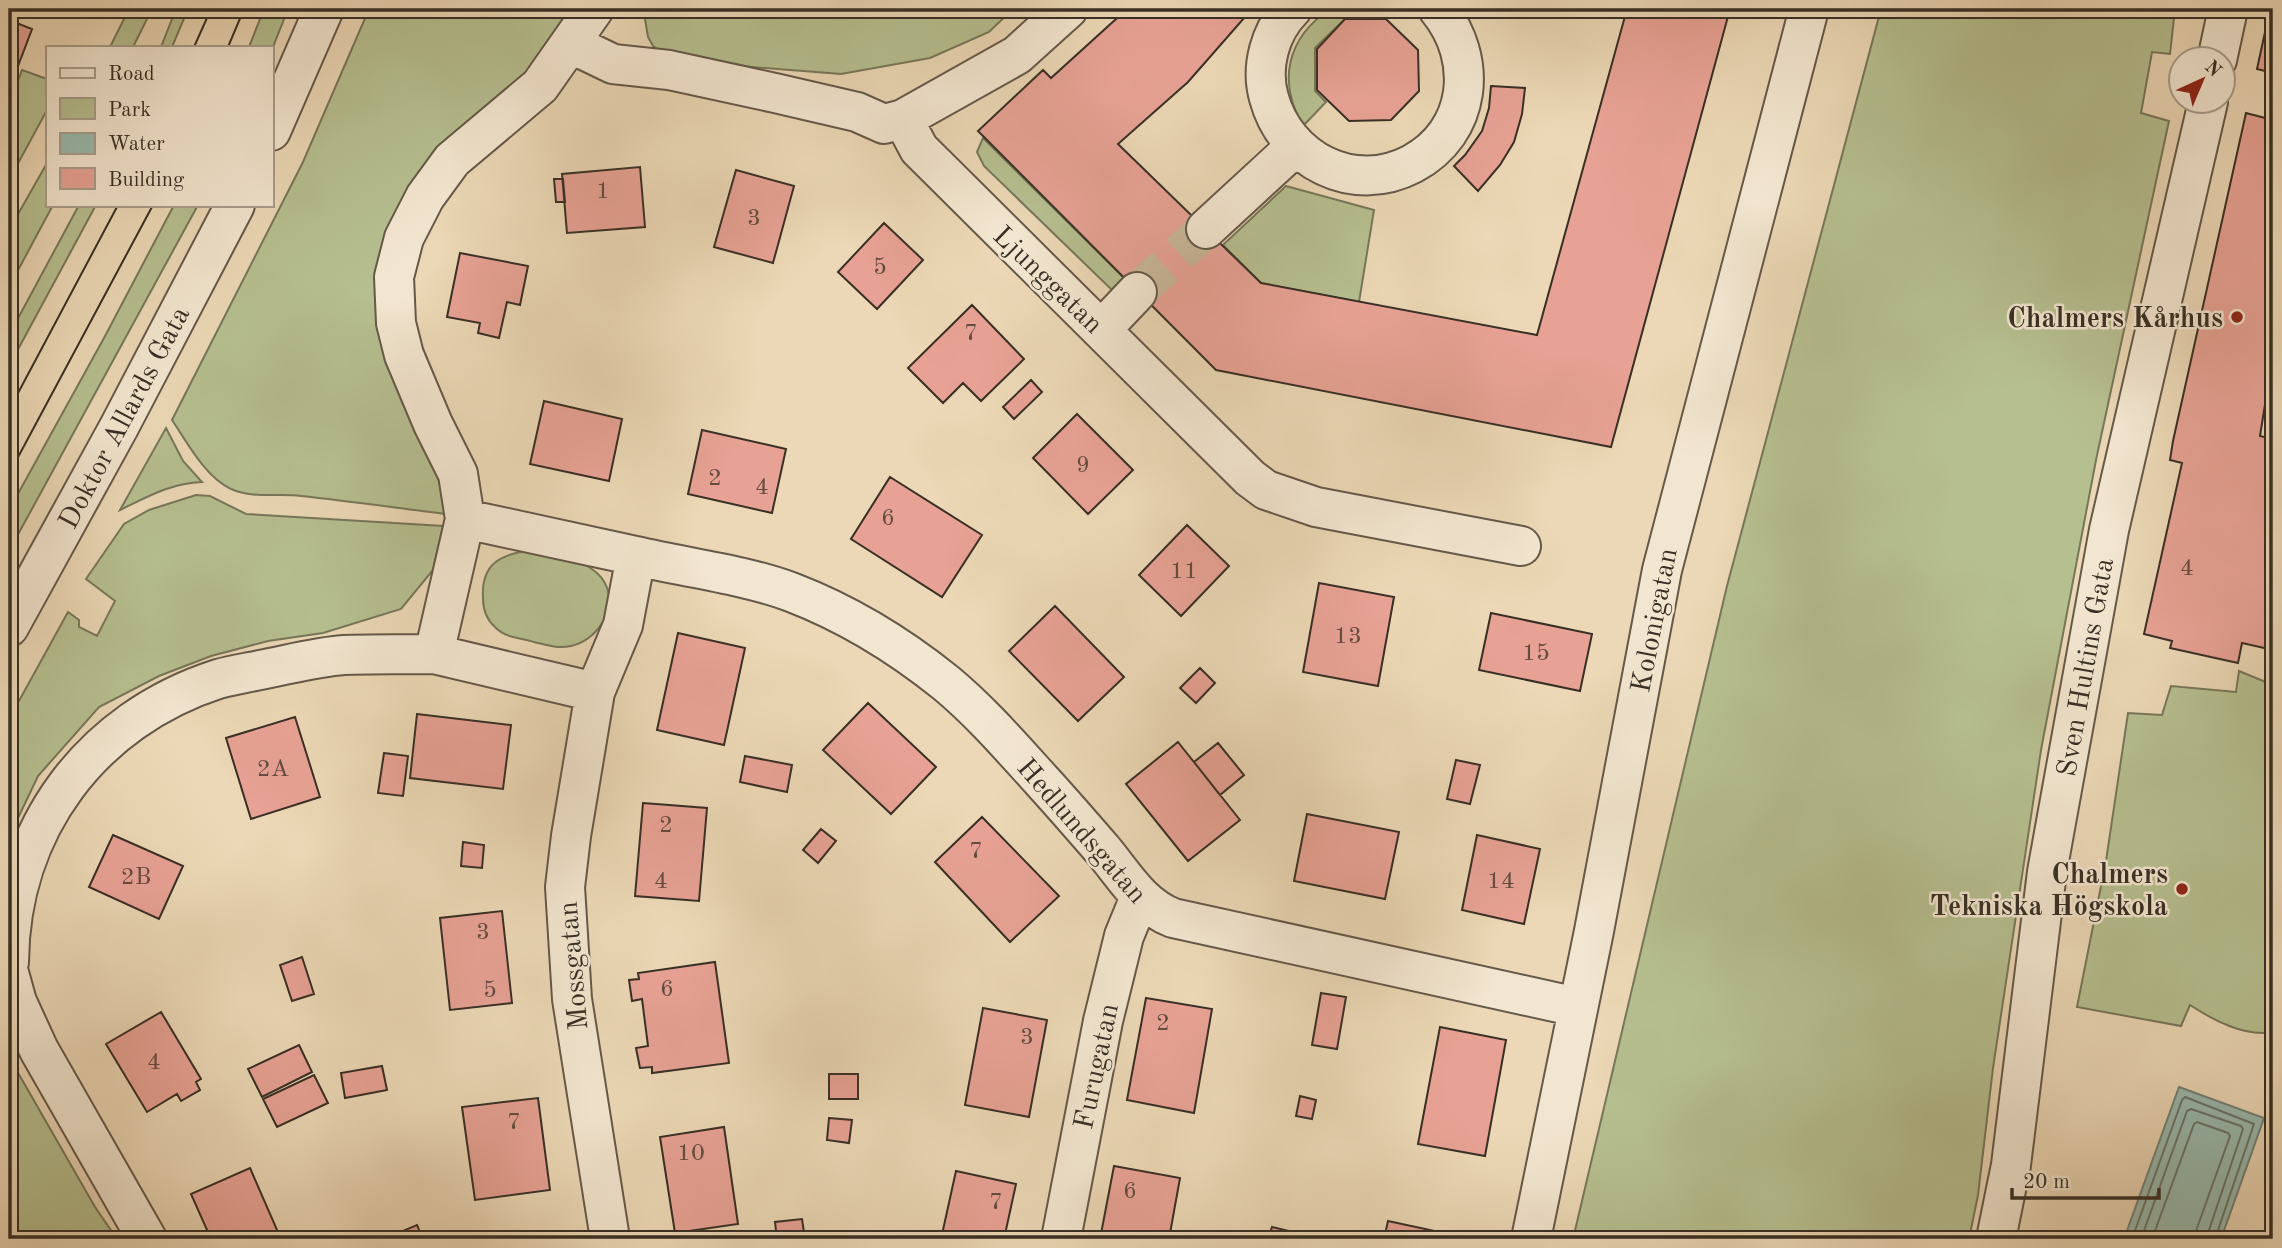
<svg xmlns="http://www.w3.org/2000/svg" width="2282" height="1248" viewBox="0 0 2282 1248" font-family="'Old Standard TT',serif">
<style>
.green{fill:#b6bf90;stroke:#77775a;stroke-width:2}
.water{fill:#99baae;stroke:#728277;stroke-width:2}
.lines{fill:none;stroke-linecap:round;stroke-linejoin:round}
.shore{stroke:#68746a;stroke-width:2}
.building{fill:#e8a295;stroke:#382f25;stroke-width:2}
.minor-tunnel{stroke:#c8b699;stroke-width:38;stroke-dasharray:38 19;stroke-linecap:butt}
.minor-casing{stroke:#655949;stroke-width:42}
.minor{stroke:#f3e6d0;stroke-width:38}
.tram{stroke:#382f25;stroke-width:2}
.poi-dot{fill:#8f2418;stroke:#f3e6d0;stroke-width:2.5}
.labels{text-anchor:middle;stroke-width:5;stroke-linejoin:round;paint-order:stroke}
.number-label{font-size:24px;fill:#644c41}
.street-label{font-size:28px;fill:#382f25;stroke:#f3e6d0}
.poi-label{font-size:28px;font-weight:bold;fill:#382f25;stroke:#f3e6d0;text-anchor:end}
</style>
<rect width="100%" height="100%" fill="#ecd8b6"/>
<filter id="stains"><feTurbulence type="fractalNoise" baseFrequency=".00286" numOctaves="4"/><feColorMatrix values="0 0 0 0 .2 0 0 0 0 .09 0 0 0 0 .02 0 0 0 .5 -.17"/></filter>
<radialGradient id="worn" r=".72"><stop offset=".6" stop-color="#630" stop-opacity="0"/><stop offset="1" stop-color="#630" stop-opacity=".3"/></radialGradient>
<path class="green" d="M129,9h23l-19,38h-23z
M176,9h12l-16,38h-11z
M264,9h24l-17,43v-5h-22z
M369,9h217l-198,233 58,272c-49,-6 -97,-13 -145,-18 -24,-3 -47,3 -70,-7 -26,-12 -44,-47 -59,-69l131,-258z
M648,9h365l-24,23 -59,26 -89,16 -139,-11 -32,-6 -17,-11 -5,-9 -3,-18z
M1330,9h16l2,9 -3,1 -30,29v43l11,11 -23,24c-26,-45 -16,-88 27,-117z
M1881,9h294l-5,45 -18,-2 -11,61 28,8 -73,339 -55,290 -48,318 -15,127 -9,44h-396l154,-653z
M22,70l25,9v31l-38,70v-75z
M983,138l152,151 -21,3 -130,-126 -7,-14z
M47,163v42h6l-44,82v-57z
M1286,186l88,24 -15,92 -98,-19 -38,-38z
M79,205h17l-87,161v-31z
M174,205h24l-189,346v-41l95,-172z
M166,428l17,33 19,21c-31,1 -55,15 -82,28z
M196,495l14,1 36,18 197,12 -10,44 -32,39 -78,24 -55,8 -57,15 -52,20 -60,31 -61,69 -29,61v-118l59,-107 11,8v7l18,9 18,-35 -29,-22 38,-55 25,-14z
M532,550c20,5 48,8 65,23 27,25 5,66 -26,73 -13,3 -24,-1 -37,-4 -13,-4 -29,-4 -39,-15 -8,-7 -12,-18 -12,-29 -2,-34 17,-44 49,-48z
M2239,671l34,14v347c-29,5 -60,-12 -83,-27l-9,21 -104,-19 29,-146 22,-148 34,2 9,-29 65,6z
M9,1057l86,150 22,32h-108z"/>
<path class="water" d="M2179,1087l85,31 -43,121h-97z"/>
<g class="lines">
<path class="shore" d="M2132,1239l50,-139 3,-3 69,27 -39,115
M2141,1239l46,-128 4,-2 50,17 2,3 -37,110
M2152,1239l42,-115 3,-2 31,11 2,3 -33,92 -2,11"/>
</g>
<path class="building" d="M1127,9h125l-64,73 -70,62 143,139 276,52 90,-326h103l-119,438 -395,-77 -238,-239 65,-61 8,8z
M2270,9h3v64l-16,-4z
M1345,19h41l32,31 1,41 -28,29 -42,1 -32,-31v-41z
M9,20l23,9 -23,61z
M1491,86l34,2 -3,26 -8,28 -14,23 -22,26 -24,-25 11,-11 17,-24 7,-23z
M2246,113l27,7v280l-7,-2 -6,38 13,3v211l-31,-7 -4,20 -68,-15 2,-7 -28,-7 38,-171 -12,-3 3,-19z
M640,167l5,60 -78,6 -5,-59z
M736,170l58,16 -21,77 -59,-16z
M554,179h9l2,23h-9z
M884,223l39,37 -46,49 -39,-37z
M460,253l68,13 -8,39 -13,-3 -8,36 -21,-5 2,-10 -33,-6z
M972,305l52,54 -43,42 -18,-18 -20,20 -35,-35z
M1031,380l11,12 -28,27 -11,-12z
M544,401l78,18 -13,62 -79,-17z
M1077,414l56,56 -45,44 -55,-56z
M702,430l84,19 -14,64 -84,-19z
M890,477l92,58 -40,62 -91,-58z
M1187,525l42,41 -48,50 -42,-41z
M1319,583l75,14 -16,89 -75,-14z
M1055,606l69,71 -46,44 -69,-70z
M1491,613l101,21 -12,57 -101,-21z
M678,633l67,15 -21,97 -67,-15z
M1200,668l15,15 -19,20 -16,-15z
M868,703l68,64 -45,47 -68,-64z
M417,714l94,11 -8,64 -93,-11z
M295,717l25,80 -69,22 -25,-81z
M1178,742l62,78 -52,41 -62,-77z
M1218,743l26,32 -24,20 -26,-33z
M384,753l24,3 -5,40 -25,-3z
M745,756l47,9 -5,27 -47,-10z
M1456,760l24,5 -10,39 -23,-5z
M643,803l64,5 -8,93 -64,-5z
M1307,814l92,18 -14,67 -91,-18z
M982,817l77,79 -49,46 -75,-80z
M821,829l15,12 -18,22 -15,-13z
M113,835l70,31 -24,53 -70,-32z
M1477,835l63,14 -16,75 -62,-14z
M463,842l21,3 -2,23 -21,-2z
M502,911l10,92 -62,7 -10,-92z
M302,957l12,37 -22,7 -12,-36z
M715,962l14,101 -77,10v-6l-12,1 -4,-20 12,-2 -6,-47 -10,2 -3,-21 10,-1 -1,-6z
M1321,993l25,4 -9,52 -25,-4z
M1146,998l66,11 -18,104 -67,-13z
M983,1008l64,12 -18,97 -64,-12z
M161,1012l40,67 -5,3 4,8 -19,11 -4,-7 -30,18 -41,-68z
M1440,1027l66,13 -21,116 -67,-12z
M299,1045l13,27 -50,25 -14,-28z
M382,1066l5,24 -42,8 -4,-25z
M829,1074h29v25h-29z
M314,1075l14,28 -51,24 -14,-28z
M1300,1096l16,4 -4,19 -16,-3z
M538,1098l12,92 -75,10 -13,-93z
M829,1118l23,2 -3,23 -22,-3z
M724,1127l14,97 -63,9 -15,-96z
M1114,1166l66,12 -11,61h-69z
M250,1168l31,71h-70l-20,-45z
M956,1171l60,13 -12,55h-63z
M802,1219l3,20h-28l-2,-17z
M1388,1221l70,15v3h-74z
M417,1225l6,14h-23l-2,-6z
M1272,1227l21,5 -2,7h-23z"/>
<g class="lines">
<path class="minor-tunnel" d="M1137,292l69,-63"/>
<g class="minor-casing">
<path id="minor" d="M1292,9c-22,22 -32,58 -23,89 17,62 84,97 143,66 60,-32 67,-105 26,-155
M573,40l13,11 27,13 56,6 106,23 82,19 27,12 19,-5 16,30 331,329 16,12 50,17 205,39
M2217,60l11,-51
M903,119l114,-64 51,-46
M271,131l53,-122
M1206,229l89,-82
M1101,330l36,-38
M465,519l-7,-45 -25,-50 -29,-69 -8,-32 -2,-46 10,-39 21,-41 27,-37 88,-74 54,-77
M636,556c51,12 106,18 155,36 55,21 109,54 155,91 35,29 66,65 96,98 21,23 40,45 60,68 22,26 38,56 71,69l404,89
M9,627l110,-200 116,-222
M595,692l-161,-38 31,-135 171,37 -13,69 -28,67 -24,144 -6,51 7,112 38,240
M9,962c1,-133 82,-242 209,-283 14,-4 28,-6 42,-9 27,-5 56,-13 84,-15 30,-1 60,-1 90,-1
M9,973l8,29 22,48 108,189
M1061,1239l42,-218 21,-85 16,-39
M1531,1239l63,-308 68,-361 147,-561
M1996,1239l15,-74 36,-293 62,-342 99,-428"/>
</g>
<use href="#minor" class="minor"/>
<path class="tram" d="M194,47l17,-38
M228,47l16,-38
M9,410l109,-205
M9,474l144,-269"/>
</g>
<g class="poi-dot">
<circle cx="2237" cy="317" r="7"/>
<circle cx="2182" cy="889" r="7"/>
</g>
<g class="labels">
<g class="number-label">
<text x="603" y="198">1</text>
<text x="754" y="225">3</text>
<text x="880" y="274">5</text>
<text x="971" y="340">7</text>
<text x="1083" y="472">9</text>
<text x="715" y="485">2</text>
<text x="762" y="494">4</text>
<text x="888" y="525">6</text>
<text x="2187" y="575">4</text>
<text x="1184" y="578">11</text>
<text x="1348" y="643">13</text>
<text x="1536" y="660">15</text>
<text x="273" y="776">2A</text>
<text x="666" y="832">2</text>
<text x="976" y="858">7</text>
<text x="136" y="884">2B</text>
<text x="661" y="888">4</text>
<text x="1501" y="888">14</text>
<text x="483" y="939">3</text>
<text x="667" y="996">6</text>
<text x="490" y="997">5</text>
<text x="1163" y="1030">2</text>
<text x="1027" y="1044">3</text>
<text x="154" y="1069">4</text>
<text x="514" y="1129">7</text>
<text x="691" y="1160">10</text>
<text x="1130" y="1198">6</text>
<text x="996" y="1209">7</text>
</g>
<g class="street-label">
<text transform="translate(1049 279) rotate(44)" y="10">Ljunggatan</text>
<text transform="translate(123 417) rotate(-62)" y="10">Doktor Allards Gata</text>
<text transform="translate(1653 620) rotate(-79)" y="10">Kolonigatan</text>
<text transform="translate(2084 667) rotate(-80)" y="10">Sven Hultins Gata</text>
<text transform="translate(1083 830) rotate(49)" y="10">Hedlundsgatan</text>
<text transform="translate(572 966) rotate(-95)" y="10">Mossgatan</text>
<text transform="translate(1095 1066) rotate(-78)" y="10">Furugatan</text>
</g>
<g class="poi-label">
<text x="2223" y="327">Chalmers Kårhus</text>
<text x="2168" y="883">Chalmers<tspan x="2168" dy="32">Tekniska Högskola</tspan></text>
</g>
</g>
<rect width="2282" height="1248" fill="none" stroke="#ecd8b6" stroke-width="35"/>
<rect x="10" y="10" width="2261" height="1227" fill="none" stroke="#382f25" stroke-width="3.5"/>
<rect x="18" y="18" width="2247" height="1213" fill="none" stroke="#382f25" stroke-width="2"/>
<rect x="46" y="46" width="228" height="161" fill="#f3e6d0" stroke="#a89d8c" stroke-width="2"/>
<rect x="60" y="68" width="35" height="10" fill="#f3e6d0" stroke="#a89d8c" stroke-width="2"/>
<text x="108" y="80" font-size="21" fill="#382f25">Road</text>
<rect x="60" y="98" width="35" height="21" fill="#b6bf90" stroke="#a89d8c" stroke-width="2"/>
<text x="108" y="116" font-size="21" fill="#382f25">Park</text>
<rect x="60" y="133" width="35" height="21" fill="#99baae" stroke="#a89d8c" stroke-width="2"/>
<text x="108" y="150" font-size="21" fill="#382f25">Water</text>
<rect x="60" y="168" width="35" height="21" fill="#e8a295" stroke="#a89d8c" stroke-width="2"/>
<text x="108" y="186" font-size="21" fill="#382f25">Building</text>
<g transform="translate(2202 80) rotate(44)"><circle r="33" fill="#f3e6d0" stroke="#a89d8c" stroke-width="2"/>
<path d="M0-5L12 26L0 18L-12 26Z" fill="#8f2418"/>
<text y="-10" font-size="19" font-weight="bold" text-anchor="middle" fill="#382f25">N</text>
</g>
<path d="M2012 1188v10h147v-10" fill="none" stroke="#382f25" stroke-width="3.5"/>
<text x="2023" y="1188" font-size="21" fill="#382f25" stroke="#f3e6d0" stroke-width="5" paint-order="stroke">20 m</text>
<rect width="100%" height="100%" filter="url(#stains)"/>
<rect width="100%" height="100%" fill="url(#worn)"/>
</svg>
